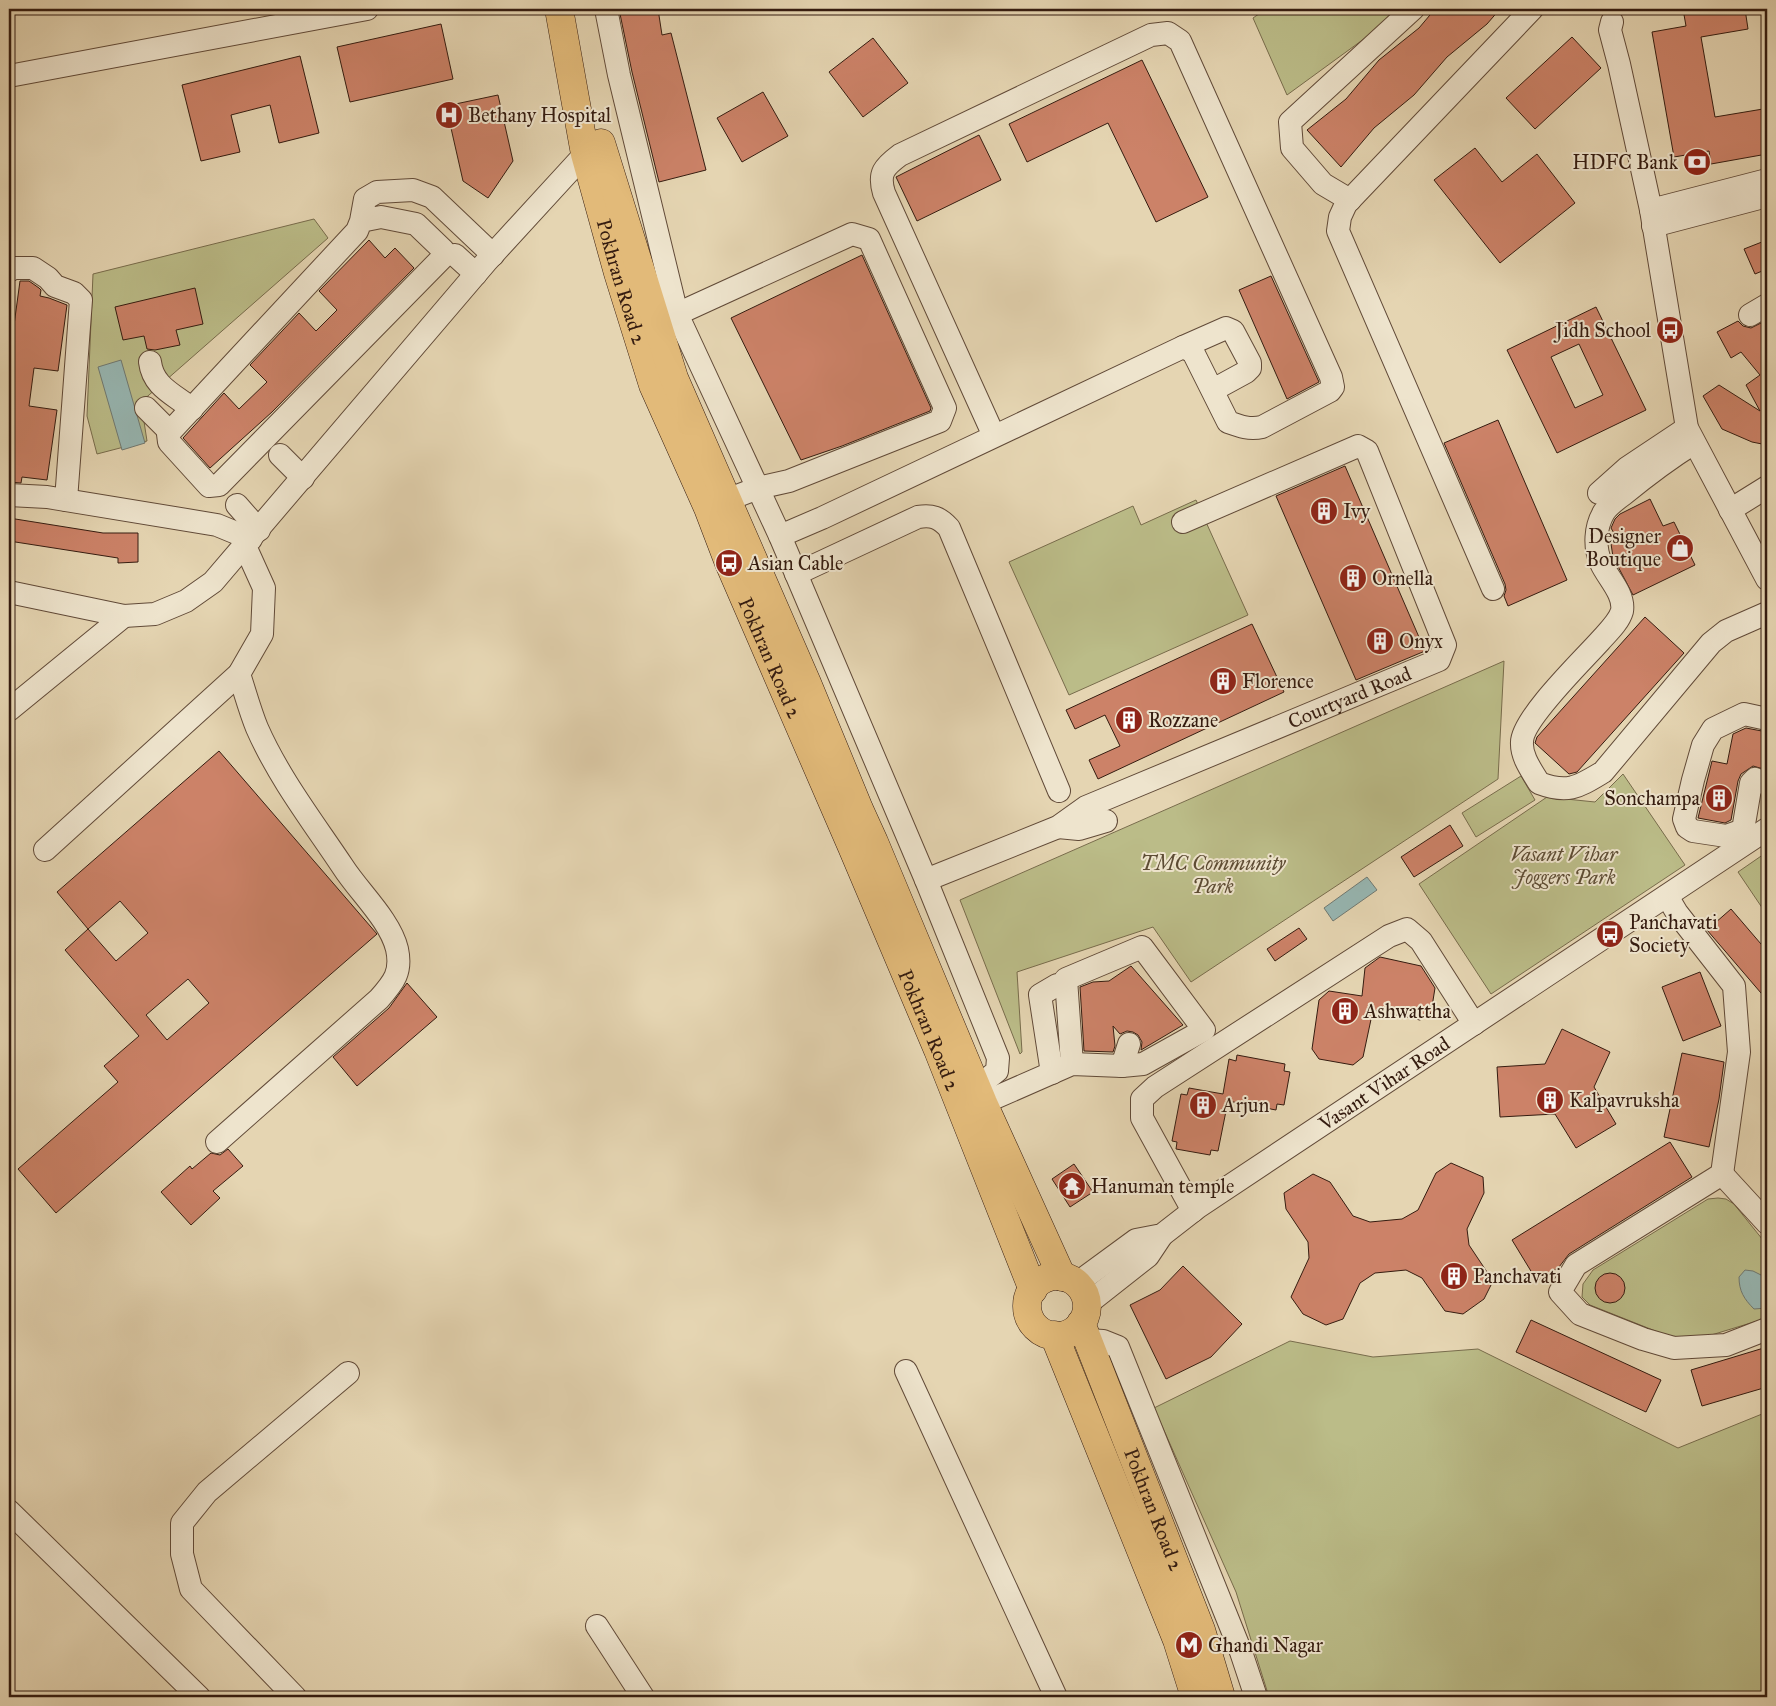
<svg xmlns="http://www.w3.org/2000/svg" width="1776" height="1706" viewBox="0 0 1776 1706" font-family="'IM FELL Great Primer',serif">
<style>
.green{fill:#bbbc88;stroke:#786c4c}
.water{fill:#97b7b3;stroke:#707972}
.building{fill:#cc8268;stroke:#351c10;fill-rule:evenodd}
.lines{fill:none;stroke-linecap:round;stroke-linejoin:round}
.minor-casing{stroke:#614a38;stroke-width:24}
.major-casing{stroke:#351c10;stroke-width:29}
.minor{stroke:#eee4cd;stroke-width:22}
.major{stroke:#e2ba79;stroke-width:28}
.labels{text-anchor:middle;stroke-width:4;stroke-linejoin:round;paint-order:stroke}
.poi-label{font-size:20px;fill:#351c10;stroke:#eee4cd;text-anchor:start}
.street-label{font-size:20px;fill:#351c10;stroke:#eee4cd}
.park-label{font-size:20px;font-style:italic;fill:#5d4c34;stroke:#eee4cd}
</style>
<rect width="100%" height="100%" fill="#e5d5b2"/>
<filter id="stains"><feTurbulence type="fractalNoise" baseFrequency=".004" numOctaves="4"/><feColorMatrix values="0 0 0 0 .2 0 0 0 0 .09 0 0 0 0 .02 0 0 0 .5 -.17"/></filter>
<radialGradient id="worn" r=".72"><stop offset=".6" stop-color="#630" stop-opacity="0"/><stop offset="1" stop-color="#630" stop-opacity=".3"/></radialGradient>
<path class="green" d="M1266,9h139l-118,86 -34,-77z
M314,219l14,19 -187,164 6,39 -50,13 -10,-38 6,-142z
M1196,500l52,115 -179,80 -60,-133 124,-56 8,19z
M1504,661l-6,118 -307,203 -38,-55 -136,45 5,80 -2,2 -60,-154z
M1623,774l62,91 -194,129 -72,-110 128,-87 48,5z
M1521,776l14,24 -59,37 -14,-24z
M1767,852v63l-29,-43z
M1718,1198l8,1 8,5 33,41v73l-72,22 -22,-2 -83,-33 -8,-8 1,-13 10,-14 115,-71z
M1290,1341l83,16 105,-8 200,99 89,-36v278l-5,7h-493l-33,-105 -82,-184z"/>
<path class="water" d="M121,360l24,83 -23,7 -24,-83z
M1367,877l10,13 -44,31 -9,-13z
M1745,1270l8,1 14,7v30l-13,1c-10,-10 -15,-18 -15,-32z"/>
<path class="building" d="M619,9h39l4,26 9,-2 35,137 -47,12 -27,-110z
M1435,9h65l-13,15 -40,33 -33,38 -40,33 -33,39 -34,-37 39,-31 33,-39 40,-32z
M1683,9h62l3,20 -47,8 14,80 48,-8 4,26v19l-56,10 -2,-13 -35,6 -22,-125 34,-6z
M441,24l12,55 -103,23 -13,-55z
M1572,37l29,31 -66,61 -29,-31z
M873,38l35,45 -45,34 -34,-45z
M300,56l19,77 -40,10 -9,-38 -39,10 9,37 -39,9 -19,-76z
M1142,60l66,137 -52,25 -48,-99 -81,39 -18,-38z
M763,92l25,44 -46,26 -25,-44z
M498,95l15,66 -25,37 -25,-17 -17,-75z
M979,135l22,45 -84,41 -21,-44z
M1475,148l27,34 35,-28 38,49 -75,60 -66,-83z
M369,240l16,18 10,-10 19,20 -142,144 -62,56 -27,-30 41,-45 15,16 28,-27 -17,-17 49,-52 17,18 21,-21 -18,-19z
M1767,240v29l-12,5 -11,-25z
M862,255l69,153 -1,3 -88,35 -41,14 -70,-142z
M1271,276l48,106 -32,17 -48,-109z
M20,281h9l10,7 2,2 -1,6 9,2 18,7 -9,66 -24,-3 -5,38 28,4 -10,70 -25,-3 -1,6 -12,-1v-120z
M195,288l8,36 -27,6 4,15 -25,5 -8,-1 -3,-13 -21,4 -8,-33z
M1596,307l50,103 -89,43 -50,-103zM1579,344l24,51 -28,13 -24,-51z
M1767,320v125l-15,-3 -30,-13 -19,-33 16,-11 41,26 -14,-26 14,-10 -19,-23 -10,6 -14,-26 21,-11 5,5 8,2z
M1498,420l69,160 -59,26 -4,-10 2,-6 -1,-6 -61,-141z
M1345,466l80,185 -69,29 -80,-184z
M1650,499l13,27 11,-4 21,43 -62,30 -20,-38 -3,-20 5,-2 -4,-7 4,-9 5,-5z
M9,518l94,15h35v29l-20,1v-5l-109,-17z
M1645,617l39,36 -107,119 -8,2 -34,-31 2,-6z
M1252,624l32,68 -186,87 -9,-19 31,-14 -15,-31 -30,14 -9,-19z
M1746,728l21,4v38l-14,-4 -12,8 -3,7 -7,39 -6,3 -27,-5 14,-57 15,3 6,-30z
M219,751l158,183 -321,279 -38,-44 100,-87 -14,-16 35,-30 -74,-86 23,-21 -31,-37zM120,901l28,32 -32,28 -28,-32zM188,979l21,24 -42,37 -21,-25z
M1450,825l13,21 -49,31 -13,-20z
M1731,909l36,42v49l-60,-70z
M1299,928l8,11 -32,22 -8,-12z
M1380,957l41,9 14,22 -4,25 -11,7 -47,-10 -10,47 -10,8 -34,-6 -7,-10 7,-49 10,-9 33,5 3,-28z
M1131,966l52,59 -42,25 1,-8 -4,-7 -5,-3 -6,-1 -7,3 -7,-8 2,20 -2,6 -29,-1 -4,-64 13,-5 16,-1z
M1700,972l21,54 -38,15 -21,-54z
M407,983l30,34 -80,69 -24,-29 56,-49z
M1562,1029l48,23 -16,35 22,37 -40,24 -21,-34 -55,3 -3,-50 48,-3z
M1682,1053l42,9 -5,37 -10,48 -45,-10z
M1237,1055l48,9 -1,7 6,1 -6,33 -7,-1 -1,6 -48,-9 -10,50 -7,-1 -1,5 -34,-6 1,-7 -5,-1 9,-47 6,1 2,-7 34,6 6,-35 7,2z
M1670,1142l22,35 -123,77 -10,13 -22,14 -25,-41z
M228,1149l15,17 -30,25 7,7 -29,27 -30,-33 29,-26 2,3 19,-16 9,2z
M1451,1163l32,14 1,16 -17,36 2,16 24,36 -9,18 -21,15 -18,-3 -23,-33 -16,-8 -31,3 -15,10 -17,36 -17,6 -23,-11 -12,-17 18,-39 -1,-16 -22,-33 -2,-16 29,-19 17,8 23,34 17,6 32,-3 16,-9 18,-37z
M1074,1164l19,28 -23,15 -18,-28z
M1183,1266l59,58 -31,33 -45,22 -36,-74 30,-15z
M1595 1288a15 15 0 1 1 30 0a15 15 0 1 1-30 0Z
M1531,1320l130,60 -15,32 -130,-60z
M1767,1347v40l-65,19 -11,-36z"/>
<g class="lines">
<g class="minor-casing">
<g id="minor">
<path d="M606,9l13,66 58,239 103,222 146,344 72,178 -1,13 -20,16"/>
<path d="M1612,22l-2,8 9,34 32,146 36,218 80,151"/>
<path d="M9,76l358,-67"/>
<path d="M1350,200l-27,-16 -31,-36 -2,-26 123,-113"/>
<path d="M1651,210l116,-30"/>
<path d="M361,221l20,-4 35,7 27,26 -1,8 -223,227 -10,1 -40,-44 -1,-8 189,-203 4,-10 4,-22 12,-7 36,-2 19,7 61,58"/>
<path d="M1653,226l114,-30"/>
<path d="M455,255l21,19"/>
<path d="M9,271l4,-3h20l15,10 7,8 19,7 7,7 -15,200"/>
<path d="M677,314l175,-80 17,5 76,169 -5,13 -151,60 -31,7 -47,18"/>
<path d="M1750,315l17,-10"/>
<path d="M1183,347l43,-19 7,3 17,32v5l-4,4 -33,18"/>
<path d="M150,362c3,25 24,32 42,47"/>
<path d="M146,408l24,24"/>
<path d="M1694,443c-24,15 -48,33 -70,51 -7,5 -15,11 -20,18 -9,15 -10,35 -3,51 6,14 24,31 21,48 -3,11 -15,22 -22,30 -17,19 -78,78 -78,101 -1,15 10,29 17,41 29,11 39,4 64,-11l108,-129 15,-12 41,-18"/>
<path d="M280,455l23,23"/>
<path d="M1599,493l28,-25 60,-40"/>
<path d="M9,495l38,2 170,28 34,14"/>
<path d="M237,505l22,25"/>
<path d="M1730,510l37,-23"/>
<path d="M780,536l42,-18 361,-171 10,5 35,70c11,4 21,8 34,5l68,-36 3,-4 -2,-10 -151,-336 -12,-8 -17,2 -251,120c-16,12 -22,18 -16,38l110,243"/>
<path d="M796,574l122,-57c14,-2 21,0 31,11l110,263"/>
<path d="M1493,589l-155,-358 2,-14 6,-13 186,-195"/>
<path d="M9,592l115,24 31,-2 31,-13 27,-19 273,-320 99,-108 14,-3"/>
<path d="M9,710l115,-94"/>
<path d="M1767,719l-23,-5 -31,15 -10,16 -10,35 -9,39 3,8 6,4 33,5 17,-6 8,-47 4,-4 12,5"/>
<path d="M1058,827l21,2 27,-8"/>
<path d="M45,850l194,-176 23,-40 2,-46 -19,-42"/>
<path id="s1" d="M926,880l132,-53 28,-20 353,-147 6,-15 -78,-194 -9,-5 -175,76"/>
<path d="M1667,896l10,17 57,73 5,66 -17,122 -146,91 -16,27 20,22 63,25 31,9 52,-3 41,-16"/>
<path d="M1072,1064l-6,-85 76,-32 62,83 -61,34 -21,2"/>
<path d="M1052,1073l-12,-78 17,-10"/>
<path d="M983,1103l89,-39 50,2 7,-22"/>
<path d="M217,1142l162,-143c15,-17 23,-27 18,-50 -7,-29 -38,-57 -54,-82 -30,-45 -64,-89 -86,-139 -7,-17 -12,-36 -18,-54"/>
<path d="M1722,1174l45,49"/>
<path d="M1193,1211l-51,-93v-19l13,-12 234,-151 18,-7 14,12 53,83"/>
<path id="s2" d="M1076,1284l60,-44 26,-5 36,-28 569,-378"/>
<path d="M1087,1304l61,-48 14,-21"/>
<path d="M1088,1340l15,1 15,6 123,305 15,45"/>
<path d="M906,1371l150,326"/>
<path d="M9,1511l190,186"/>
<path d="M597,1626l46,71"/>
<path d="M295,1697l-104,-108 -9,-35v-31l25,-31 141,-119"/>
</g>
</g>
<g class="major-casing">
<g id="major">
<path id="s3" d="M559,9l26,145 33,119 35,112 55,123 21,55 123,284 86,203 95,240"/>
<path d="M601,143l73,235 133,305 52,126 15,33 109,261 79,174"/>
<circle cx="1057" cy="1306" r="30"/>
<path id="s4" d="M1081,1323l120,307 20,67"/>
<path d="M1054,1335l123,305 18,57"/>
</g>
</g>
<use href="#minor" class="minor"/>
<use href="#major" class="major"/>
</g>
<defs>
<g id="hospital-disc" transform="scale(1.4375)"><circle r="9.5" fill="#8f2418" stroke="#eee4cd"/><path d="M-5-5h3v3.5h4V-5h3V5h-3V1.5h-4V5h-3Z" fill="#fff"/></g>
<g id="bank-disc" transform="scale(1.4375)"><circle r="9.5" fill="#8f2418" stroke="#eee4cd"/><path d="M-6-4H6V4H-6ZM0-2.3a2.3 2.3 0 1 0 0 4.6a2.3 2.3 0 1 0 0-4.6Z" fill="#fff"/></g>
<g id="bus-disc" transform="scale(1.4375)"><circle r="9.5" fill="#8f2418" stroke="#eee4cd"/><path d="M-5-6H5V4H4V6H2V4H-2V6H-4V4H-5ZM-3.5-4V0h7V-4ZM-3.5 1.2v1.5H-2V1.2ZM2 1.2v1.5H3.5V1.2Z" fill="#fff"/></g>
<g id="building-disc" transform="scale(1.4375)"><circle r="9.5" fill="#8f2418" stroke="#eee4cd"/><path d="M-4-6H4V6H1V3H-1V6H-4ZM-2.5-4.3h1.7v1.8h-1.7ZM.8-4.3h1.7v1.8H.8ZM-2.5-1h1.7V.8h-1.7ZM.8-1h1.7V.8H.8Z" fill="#fff"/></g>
<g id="shop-disc" transform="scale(1.4375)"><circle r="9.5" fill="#8f2418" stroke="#eee4cd"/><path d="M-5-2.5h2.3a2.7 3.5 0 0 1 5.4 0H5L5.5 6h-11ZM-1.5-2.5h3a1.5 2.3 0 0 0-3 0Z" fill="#fff"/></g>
<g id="temple-disc" transform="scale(1.4375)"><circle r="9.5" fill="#8f2418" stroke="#eee4cd"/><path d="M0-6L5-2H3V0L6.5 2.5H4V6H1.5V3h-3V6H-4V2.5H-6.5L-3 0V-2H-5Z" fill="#fff"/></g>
<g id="metro-disc" transform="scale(1.4375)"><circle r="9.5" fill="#8f2418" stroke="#eee4cd"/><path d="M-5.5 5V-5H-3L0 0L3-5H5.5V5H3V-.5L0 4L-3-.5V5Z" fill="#fff"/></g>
</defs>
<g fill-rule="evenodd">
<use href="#hospital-disc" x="449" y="115"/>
<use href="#bank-disc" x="1697" y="162"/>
<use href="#bus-disc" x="1670" y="330"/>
<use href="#building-disc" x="1324" y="511"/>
<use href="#shop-disc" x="1680" y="548"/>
<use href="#bus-disc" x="729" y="563"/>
<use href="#building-disc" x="1353" y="578"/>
<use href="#building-disc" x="1380" y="641"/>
<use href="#building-disc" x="1223" y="681"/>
<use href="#building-disc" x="1129" y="720"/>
<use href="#building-disc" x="1719" y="798"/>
<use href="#bus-disc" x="1610" y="934"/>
<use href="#building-disc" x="1345" y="1011"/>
<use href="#building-disc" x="1550" y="1100"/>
<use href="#building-disc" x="1203" y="1105"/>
<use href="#temple-disc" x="1072" y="1186"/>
<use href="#building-disc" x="1454" y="1276"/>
<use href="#metro-disc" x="1189" y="1645"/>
</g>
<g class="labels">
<g class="poi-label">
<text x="468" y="122">Bethany Hospital</text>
<text x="1678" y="169" text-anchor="end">HDFC Bank</text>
<text x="1651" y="337" text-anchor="end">Jidh School</text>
<text x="1343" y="518">Ivy</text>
<text x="1661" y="543" text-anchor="end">Designer<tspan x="1661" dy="23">Boutique</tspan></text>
<text x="748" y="570">Asian Cable</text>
<text x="1372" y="585">Ornella</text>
<text x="1399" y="648">Onyx</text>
<text x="1242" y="688">Florence</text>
<text x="1148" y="727">Rozzane</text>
<text x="1700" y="805" text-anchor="end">Sonchampa</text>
<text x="1629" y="929">Panchavati<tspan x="1629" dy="23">Society</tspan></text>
<text x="1364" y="1018">Ashwattha</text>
<text x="1569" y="1107">Kalpavruksha</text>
<text x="1222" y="1112">Arjun</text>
<text x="1091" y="1193">Hanuman temple</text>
<text x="1473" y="1283">Panchavati</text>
<text x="1208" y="1652">Ghandi Nagar</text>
</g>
<g class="street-label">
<text dy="7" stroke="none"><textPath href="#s3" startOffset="280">Pokhran Road 2</textPath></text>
<text dy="7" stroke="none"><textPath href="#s3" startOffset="685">Pokhran Road 2</textPath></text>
<text dy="7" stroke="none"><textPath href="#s1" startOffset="462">Courtyard Road</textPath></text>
<text dy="7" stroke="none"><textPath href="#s3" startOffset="1090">Pokhran Road 2</textPath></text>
<text dy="7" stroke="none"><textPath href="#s2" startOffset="370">Vasant Vihar Road</textPath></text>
<text dy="7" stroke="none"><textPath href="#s4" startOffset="200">Pokhran Road 2</textPath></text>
</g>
<g class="park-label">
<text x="1564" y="861">Vasant Vihar<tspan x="1564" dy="23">Joggers Park</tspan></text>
<text x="1213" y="870">TMC Community<tspan x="1213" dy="23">Park</tspan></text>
</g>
</g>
<rect width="1776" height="1706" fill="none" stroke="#e5d5b2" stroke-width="30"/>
<rect x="10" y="10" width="1756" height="1686" fill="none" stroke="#351c10" stroke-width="2.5"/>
<rect x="15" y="15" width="1746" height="1676" fill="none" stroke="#351c10"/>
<rect width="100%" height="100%" filter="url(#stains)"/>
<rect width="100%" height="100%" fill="url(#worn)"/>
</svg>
